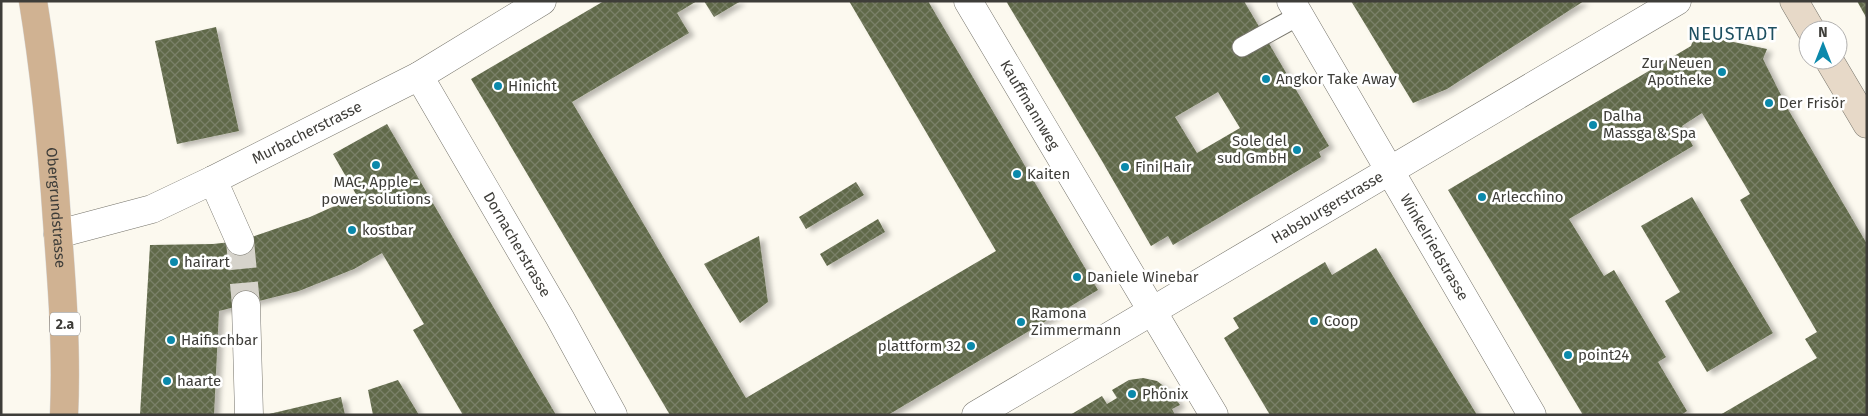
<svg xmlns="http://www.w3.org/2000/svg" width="1868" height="416" viewBox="0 0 1868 416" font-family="'Fira Sans',sans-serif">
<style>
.building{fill:url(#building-cross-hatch);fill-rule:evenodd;filter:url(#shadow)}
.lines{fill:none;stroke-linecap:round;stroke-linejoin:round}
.street-tunnel{stroke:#d6d3cb;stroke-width:28;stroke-dasharray:28 14;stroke-linecap:butt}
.lane-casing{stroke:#76746b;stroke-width:21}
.street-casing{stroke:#76746b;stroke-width:29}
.secondary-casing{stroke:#76746b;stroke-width:29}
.primary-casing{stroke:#d8d8d7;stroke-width:29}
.lane{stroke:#fff;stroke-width:19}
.street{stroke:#fff;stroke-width:28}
.secondary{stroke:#e7d9c8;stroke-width:28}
.primary{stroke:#d0b292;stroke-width:28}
.poi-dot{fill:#0b89ab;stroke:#fff;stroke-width:2}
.labels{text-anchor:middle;stroke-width:5;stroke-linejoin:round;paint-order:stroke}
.shield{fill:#fff;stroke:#787774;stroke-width:1}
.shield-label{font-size:14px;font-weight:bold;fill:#3e3d39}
.poi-label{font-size:15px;fill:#3e3d39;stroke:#fff;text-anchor:start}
.street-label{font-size:15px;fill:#3e3d39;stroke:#fff}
.quarter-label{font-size:18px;letter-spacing:1px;fill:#1e5061;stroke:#fff}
</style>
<defs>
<pattern id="building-cross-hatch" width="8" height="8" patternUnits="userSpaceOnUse" patternTransform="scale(1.25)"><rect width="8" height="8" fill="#61694a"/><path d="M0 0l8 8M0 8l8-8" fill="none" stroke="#7a8068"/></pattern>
<filter id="shadow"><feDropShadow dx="5.5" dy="3" stdDeviation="2.5" flood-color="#0004"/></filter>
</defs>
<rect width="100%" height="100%" fill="#fcf9ef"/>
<path class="building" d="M604,1h93l-20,12 12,20 -117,69 174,296 250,-147 -147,-250h79l170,289 -210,125h-218l-199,-336z
M704,1h37l-27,16z
M1006,1h238l85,145 -10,6 2,5 -148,88 -5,-9 -17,10 -49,-85zM1218,92l22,36 -43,25 -22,-36z
M1351,1h233l-137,88 -34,14z
M1857,1h10v18z
M216,27l23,104 -62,13 -22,-103z
M1695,34l72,15 -4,10 26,52 78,133v171h-147l97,-57 -12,-19 12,-7 -77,-132 10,-6 -48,-81 -20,13 11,20 -124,73 35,57 10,-6 52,87 -8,5 29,49 -6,4h-98l-135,-225 243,-144z
M387,124l169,291h-93l-50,-85 11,-6 -42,-71 -28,16 -55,22 -80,20 -5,104h-74l10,-170 63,-1 27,-3 70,-24 47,-21 -24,-42z
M856,182l8,13 -58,34 -7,-12z
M1692,197l81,136 -66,39 -42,-71 15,-9 -39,-66z
M878,219l7,13 -58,34 -7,-12z
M759,236l9,66 -28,21 -36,-59z
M1376,248l101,167h-207l-46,-77 15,-10 -6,-10 92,-56 7,13z
M1143,378l14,3 13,10 10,14 -8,4 3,6h-105l32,-19 5,8 10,-6 -5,-8 17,-10z
M398,380l21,35h-46l-5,-25z
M341,397l4,18h-76v-1z"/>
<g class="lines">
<path class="street-tunnel" d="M240,241l6,64"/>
<g class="lane-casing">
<path id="lane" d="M1242,47l58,-32"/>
</g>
<g class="street-casing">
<g id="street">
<path id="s1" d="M968,1l246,414"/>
<path id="s2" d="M1291,1l241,414"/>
<path id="s3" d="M419,76l141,242 53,97"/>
<path d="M213,180l27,61"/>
<path id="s4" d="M58,234l94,-25 61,-29 206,-104 123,-75"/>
<path d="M246,305l3,110"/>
<path id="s5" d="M976,415l701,-414"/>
</g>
</g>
<g class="secondary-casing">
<path id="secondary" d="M1794,1l17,29
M1829,60l38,64"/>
</g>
<g class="primary-casing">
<g id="primary">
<path id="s6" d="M33,1c12,73 19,146 24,220 5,65 10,129 7,194"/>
</g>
</g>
<use href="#lane" class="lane"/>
<use href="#street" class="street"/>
<use href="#secondary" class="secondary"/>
<use href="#primary" class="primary"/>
</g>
<g class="poi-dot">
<circle cx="1722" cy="72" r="5"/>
<circle cx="1266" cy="79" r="5"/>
<circle cx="498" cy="86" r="5"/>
<circle cx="1769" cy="103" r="5"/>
<circle cx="1593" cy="125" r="5"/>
<circle cx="1297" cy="150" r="5"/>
<circle cx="376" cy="165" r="5"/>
<circle cx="1125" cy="167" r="5"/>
<circle cx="1017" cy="174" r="5"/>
<circle cx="1482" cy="197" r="5"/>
<circle cx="352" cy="230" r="5"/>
<circle cx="174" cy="262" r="5"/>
<circle cx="1077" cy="277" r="5"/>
<circle cx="1314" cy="321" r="5"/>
<circle cx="1021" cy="322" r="5"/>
<circle cx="171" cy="340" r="5"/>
<circle cx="971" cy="346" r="5"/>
<circle cx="1568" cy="355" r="5"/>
<circle cx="167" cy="381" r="5"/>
<circle cx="1132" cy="394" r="5"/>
</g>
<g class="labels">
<rect class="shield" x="50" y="312.5" width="30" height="23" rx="4"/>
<g class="shield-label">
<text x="65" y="329">2.a</text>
</g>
<g class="poi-label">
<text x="1712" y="68" text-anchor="end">Zur Neuen<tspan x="1712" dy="17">Apotheke</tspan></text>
<text x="1276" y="84">Angkor Take Away</text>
<text x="508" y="91">Hinicht</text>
<text x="1779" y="108">Der Frisör</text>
<text x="1603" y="121">Dalha<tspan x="1603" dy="17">Massga &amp; Spa</tspan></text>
<text x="1287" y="146" text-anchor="end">Sole del<tspan x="1287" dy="17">sud GmbH</tspan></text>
<text x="1135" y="172">Fini Hair</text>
<text x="1027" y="179">Kaiten</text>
<text x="376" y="187" text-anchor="middle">MAC, Apple -<tspan x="376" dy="17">power solutions</tspan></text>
<text x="1492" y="202">Arlecchino</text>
<text x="362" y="235">kostbar</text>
<text x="184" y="267">hairart</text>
<text x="1087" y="282">Daniele Winebar</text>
<text x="1031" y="318">Ramona<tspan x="1031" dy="17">Zimmermann</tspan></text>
<text x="1324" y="326">Coop</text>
<text x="181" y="345">Haifischbar</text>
<text x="961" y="351" text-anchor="end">plattform 32</text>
<text x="1578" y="360">point24</text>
<text x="177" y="386">haarte</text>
<text x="1142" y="399">Phönix</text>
</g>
<g class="street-label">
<text dy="5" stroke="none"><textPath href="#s1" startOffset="121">Kauffmannweg</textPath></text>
<text dy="5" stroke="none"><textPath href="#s4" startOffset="270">Murbacherstrasse</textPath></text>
<text dy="5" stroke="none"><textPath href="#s6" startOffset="208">Obergrundstrasse</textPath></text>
<text dy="5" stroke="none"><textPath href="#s5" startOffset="408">Habsburgerstrasse</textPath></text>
<text dy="5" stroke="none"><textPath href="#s3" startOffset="195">Dornacherstrasse</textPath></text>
<text dy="5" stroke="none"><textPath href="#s2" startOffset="285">Winkelriedstrasse</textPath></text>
</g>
<g class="quarter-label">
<text x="1733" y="40">NEUSTADT</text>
</g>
</g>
<rect width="1868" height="416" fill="none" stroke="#3e3d39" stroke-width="5"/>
<g transform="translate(1823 45)"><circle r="24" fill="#ffffff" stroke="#b2b1b0"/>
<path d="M0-4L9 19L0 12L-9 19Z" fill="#0b89ab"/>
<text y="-8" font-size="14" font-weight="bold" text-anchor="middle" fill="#3e3d39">N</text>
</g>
</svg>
